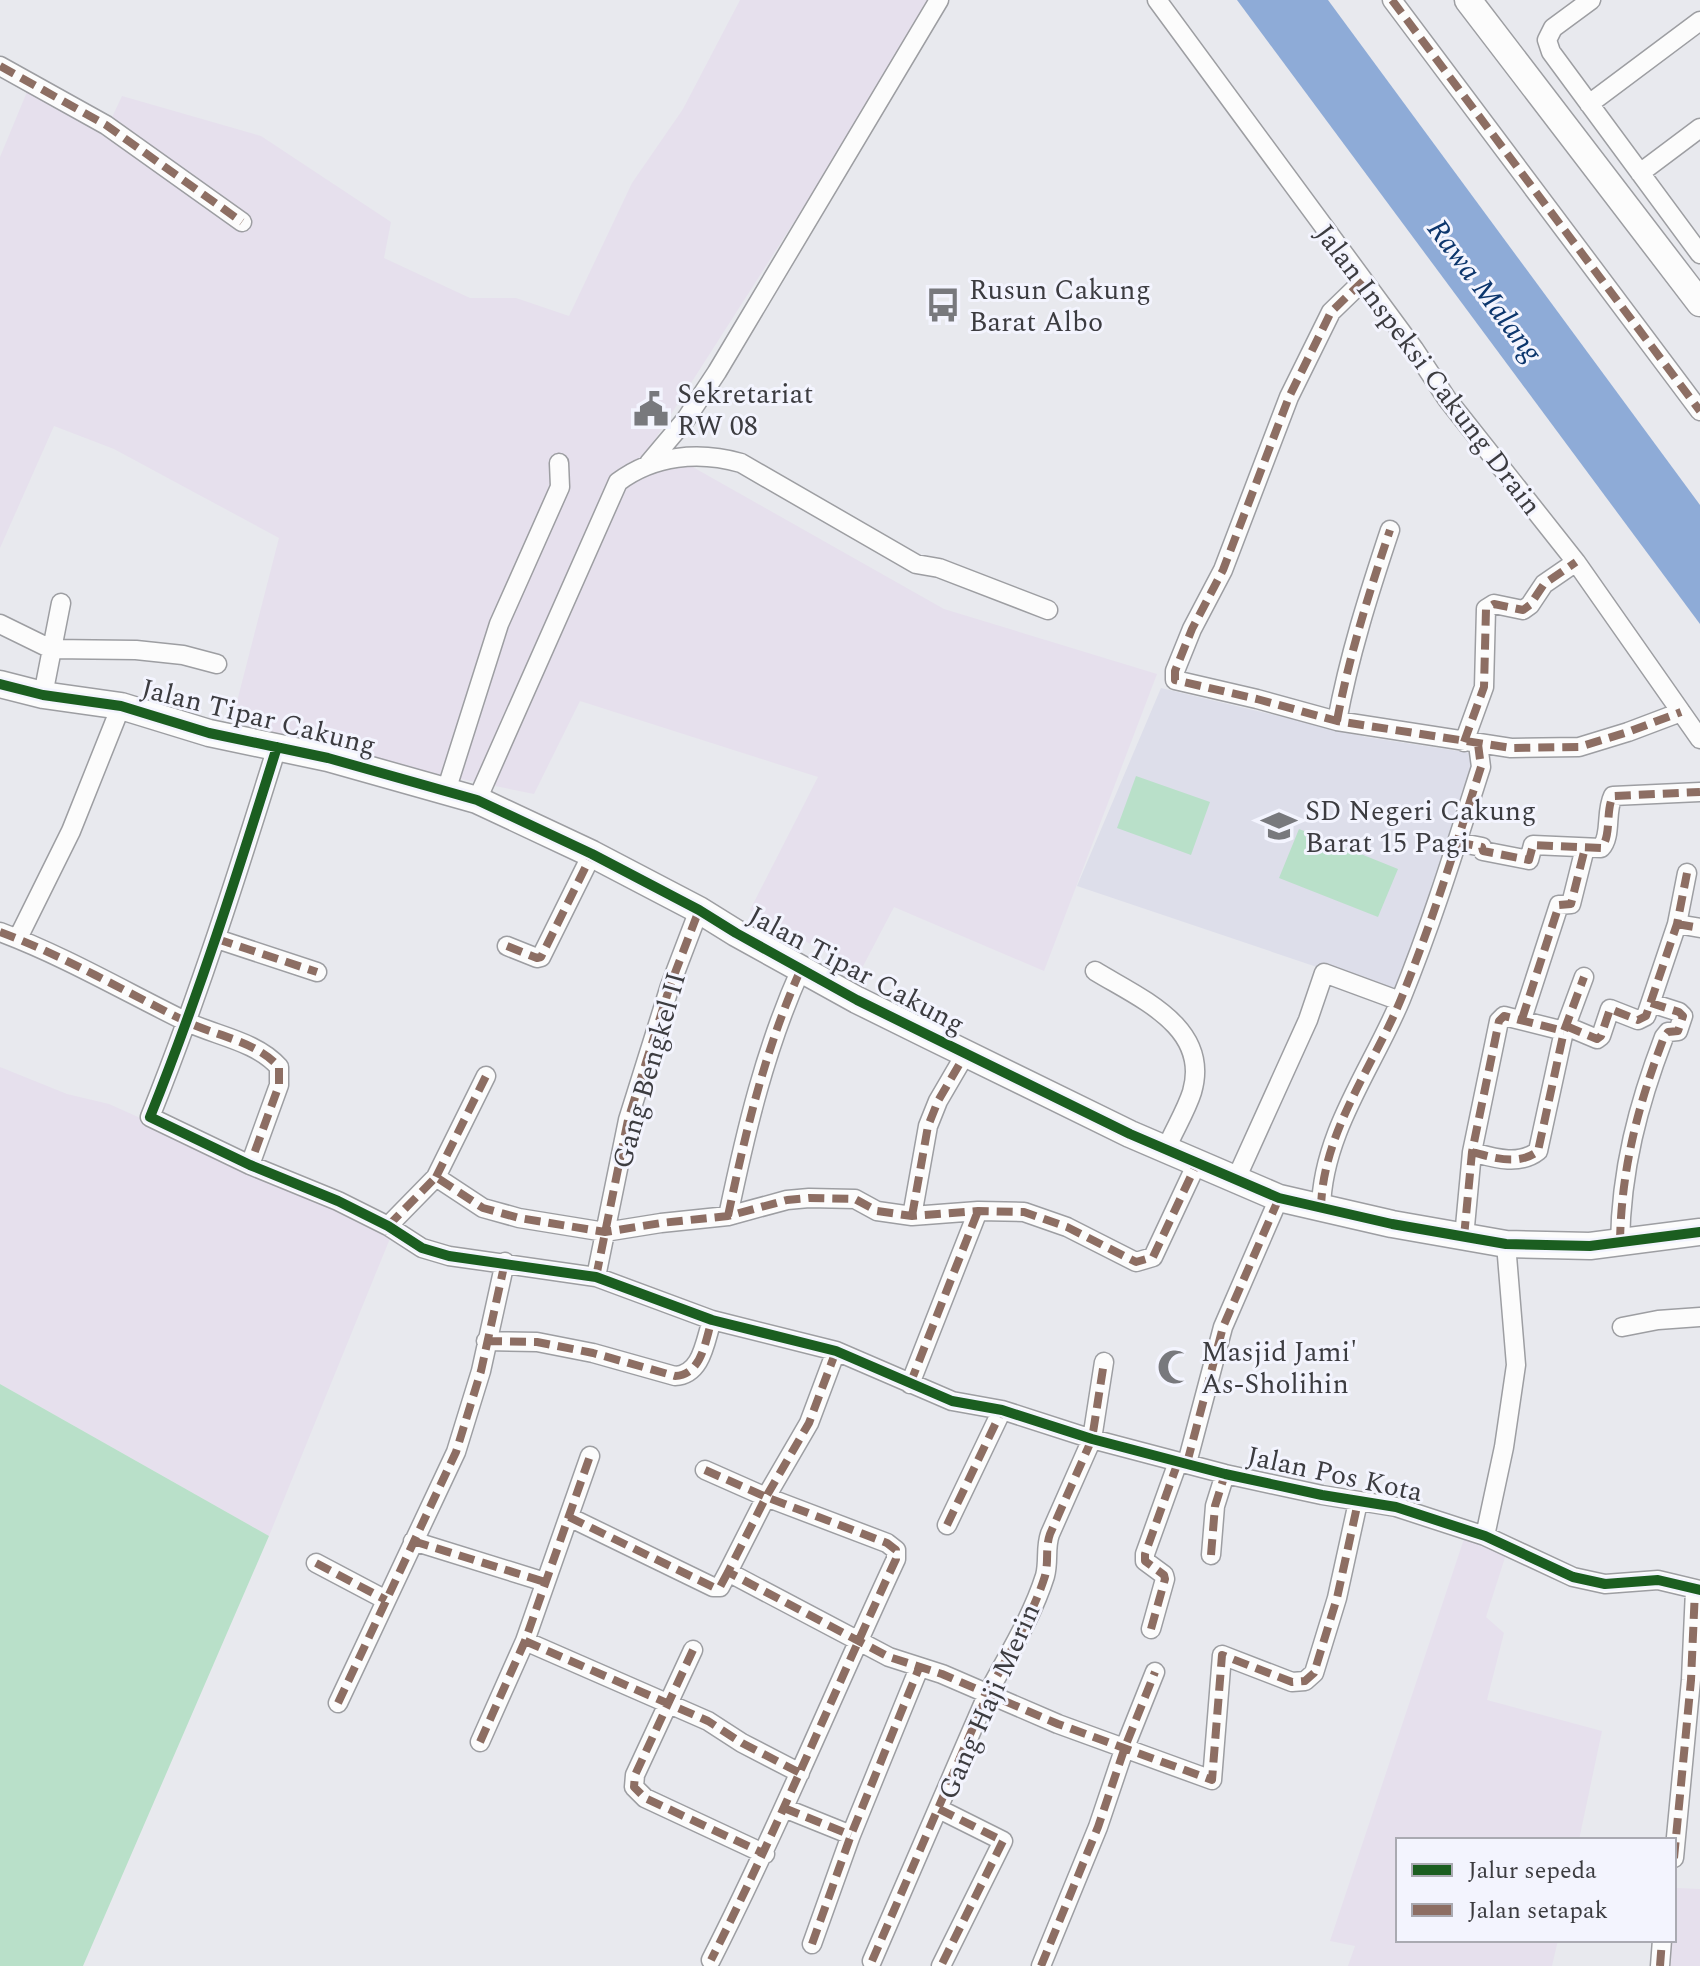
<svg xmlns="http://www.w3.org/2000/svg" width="1700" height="1966" viewBox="0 0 1700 1966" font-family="Spectral,serif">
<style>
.built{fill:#dddeea}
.industrial{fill:#e6e0ed}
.green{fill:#b9e0c9}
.water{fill:#8eabd7}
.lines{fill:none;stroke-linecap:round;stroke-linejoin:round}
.street-casing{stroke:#9d9ea2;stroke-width:21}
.secondary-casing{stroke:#9d9ea2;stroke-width:29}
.street{stroke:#fcfcfc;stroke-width:18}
.secondary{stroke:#fcfcfc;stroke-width:26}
.quiet{stroke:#8d6e63;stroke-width:8;stroke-dasharray:16 8;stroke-linecap:butt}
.cycleway-casing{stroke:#f3f4fe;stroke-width:15}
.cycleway{stroke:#1b5e20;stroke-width:10}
.labels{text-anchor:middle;stroke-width:6;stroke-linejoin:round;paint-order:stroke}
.poi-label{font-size:28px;fill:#3c3c40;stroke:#f3f4fe;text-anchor:start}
.street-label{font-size:28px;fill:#3c3c40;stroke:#f3f4fe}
.water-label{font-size:30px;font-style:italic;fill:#0c366d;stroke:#f3f4fe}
</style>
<rect width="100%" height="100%" fill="#e8e9ee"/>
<path class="built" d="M1161,688l205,49 112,17 -81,240 -320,-108z"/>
<path class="industrial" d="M740,0h196l-284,444 292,165 213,65 -113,297 -150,-64 -34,65 -110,-62 68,-133 -238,-76 -46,93 -171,-35 -131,-38 47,-183 -165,-89 -60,-23 -54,122v-391l29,-70 78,41 15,-32 139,40 130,86 -7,36 86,40h46l53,18 63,-133 51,-74z
M0,1067l67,27 42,10 284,127 -124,305 -269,-152z
M1464,1539l44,9 -22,69 18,16 -17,67 115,31 -23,109h-181v100h160l-6,26h-204l7,-20 -25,-5z
M1676,1888l24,1v77h-31l2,-26h3z"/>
<path class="green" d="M1136,776l74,26 -19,53 -74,-27z
M1299,829l99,40 -20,48 -99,-39z
M0,1384l269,152 -186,430h-83z"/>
<path class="water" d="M1237,0h91l372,505v119z"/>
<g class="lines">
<g class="street-casing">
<path id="street" d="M1157,0l257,349 33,50 129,163 124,177
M1392,0l308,411
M1591,0l-38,28 -6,12 4,12 149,202
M0,66l106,59 136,97
M1589,104l111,-83
M1640,173l60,-45
M1363,281l-32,31 -42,85 -66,173 -31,59 -17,42v9l82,19 80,22 174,27 68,-1 49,-15 53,-20
M649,463l37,-44 31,-47 222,-372
M0,624l51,25 85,1 47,5 34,9
M43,695l18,-92
M1337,721c12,-65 32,-128 53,-191
M1464,742l20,-55 2,-78 8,-5 29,6 7,-5 14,-21 32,-22
M277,747c-39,125 -78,248 -127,370l100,48 88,36 50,25 34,22 27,8 147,21 116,43 124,31 116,50 50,9 90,29 133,35 97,21 74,12 89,29 88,41 32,7 53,-4 42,10
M446,791l53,-167 61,-137 -1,-24
M477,800l141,-318c36,-27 81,-31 123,-19l175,101 23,4 109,42
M1457,842l25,5 1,4 46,9 4,-15 68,3c11,-12 4,-36 12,-52l87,-4
M1677,924l23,4
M0,932c64,24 124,59 185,89 31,15 71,20 94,46v18l-29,80
M18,938l53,-107 50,-125
M217,939l100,33
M507,946l30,12 4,-1 51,-103
M1095,971c44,27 116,56 97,121 -6,19 -18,38 -26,57
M1522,1019l37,-114 12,-1 14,-56
M1566,1026l31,13 4,-3 9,-27 28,11 8,-4 31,-92 10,-51
M1472,1152c22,6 47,14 66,-1l26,-120 20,-54
M436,1177l50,-101
M1236,1179l72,-159 16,-47 76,28
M1321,1209c1,-76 52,-142 80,-210 31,-76 55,-154 80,-232l-3,-23
M728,1216c18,-86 37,-167 73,-247
M912,1216l16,-90 10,-25 28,-48
M388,1226l48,-49 47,31 36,10 86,14 56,-9 67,-7 59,-16 22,-2 46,1 22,12 35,5 66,-5 46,1 43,15 69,35 17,-5 44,-94
M1464,1237l8,-85 27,-131 5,-5 60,15
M1620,1243c1,-73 18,-138 44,-206l4,-5 10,-1 5,-15 -4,-4 -28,-9
M596,1277l32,-157 42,-134 29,-76
M1622,1327l36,-7 42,-3
M486,1341l51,1 56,11 82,23c27,-1 30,-35 37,-56
M836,1351l-27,72 -43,74 -38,75 161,85 53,17 116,50 154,56 10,-125 70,27 13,-1 9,-8 23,-75 21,-96
M910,1384l68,-173
M1187,1463l36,-136 56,-129
M705,1470l61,27 121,46 9,7v9c-62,133 -118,269 -185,401
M569,1517l144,70h7l8,-15
M947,1525l55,-115
M1485,1536l19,-89 12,-82 -10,-121
M413,1541l132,41
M1211,1555l4,-49 10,-32
M316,1563l70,37
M1151,1629l14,-50 -1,-4 -19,-14v-7l33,-92
M525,1641l183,80 34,22 58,30
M693,1650l-58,125 -1,12 11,11 120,56
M338,1703l118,-251 25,-81 24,-109
M480,1742l45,-101 65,-185
M784,1808l67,27
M939,1809l64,32 -62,125
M1674,1858l17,-178 4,-90
M812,1944l39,-109 68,-167
M872,1961l116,-268c20,-38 44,-76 57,-117 4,-15 0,-28 5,-42l42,-95 12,-77
M1041,1966l57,-139 27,-80 30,-75
M1660,1966l2,-26"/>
</g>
<g class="secondary-casing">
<path id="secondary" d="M1468,0l232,303
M0,684l43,11 78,11 88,27 119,25 149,42 115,54 107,56 37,23 121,67 73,36 200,98 149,64 113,26 114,20 84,2 110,-14"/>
</g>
<use href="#street" class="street"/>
<use href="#secondary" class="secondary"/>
<path class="quiet" d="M1392,0l308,411
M0,66l106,59 136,97
M1363,281l-32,31 -42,85 -66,173 -31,59 -17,42v9l82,19 80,22 174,27 68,-1 49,-15 53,-20
M1337,721c12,-65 32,-128 53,-191
M1464,742l20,-55 2,-78 8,-5 29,6 7,-5 14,-21 32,-22
M1457,842l25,5 1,4 46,9 4,-15 68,3c11,-12 4,-36 12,-52l87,-4
M1677,924l23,4
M0,932c64,24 124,59 185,89 31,15 71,20 94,46v18l-29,80
M217,939l100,33
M507,946l30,12 4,-1 51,-103
M1522,1019l37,-114 12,-1 14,-56
M1566,1026l31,13 4,-3 9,-27 28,11 8,-4 31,-92 10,-51
M1472,1152c22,6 47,14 66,-1l26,-120 20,-54
M436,1177l50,-101
M1321,1209c1,-76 52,-142 80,-210 31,-76 55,-154 80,-232l-3,-23
M728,1216c18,-86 37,-167 73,-247
M912,1216l16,-90 10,-25 28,-48
M388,1226l48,-49 47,31 36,10 86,14 56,-9 67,-7 59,-16 22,-2 46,1 22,12 35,5 66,-5 46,1 43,15 69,35 17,-5 44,-94
M1464,1237l8,-85 27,-131 5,-5 60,15
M1620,1243c1,-73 18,-138 44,-206l4,-5 10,-1 5,-15 -4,-4 -28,-9
M596,1277l32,-157 42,-134 29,-76
M486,1341l51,1 56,11 82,23c27,-1 30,-35 37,-56
M836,1351l-27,72 -43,74 -38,75 161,85 53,17 116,50 154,56 10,-125 70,27 13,-1 9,-8 23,-75 21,-96
M910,1384l68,-173
M1187,1463l36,-136 56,-129
M705,1470l61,27 121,46 9,7v9c-62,133 -118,269 -185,401
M569,1517l144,70h7l8,-15
M947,1525l55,-115
M413,1541l132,41
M1211,1555l4,-49 10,-32
M316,1563l70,37
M1151,1629l14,-50 -1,-4 -19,-14v-7l33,-92
M525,1641l183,80 34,22 58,30
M693,1650l-58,125 -1,12 11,11 120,56
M338,1703l118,-251 25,-81 24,-109
M480,1742l45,-101 65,-185
M784,1808l67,27
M939,1809l64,32 -62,125
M1674,1858l17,-178 4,-90
M812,1944l39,-109 68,-167
M872,1961l116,-268c20,-38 44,-76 57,-117 4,-15 0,-28 5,-42l42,-95 12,-77
M1041,1966l57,-139 27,-80 30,-75
M1660,1966l2,-26"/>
<g class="cycleway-casing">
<path id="cycleway" d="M0,684l43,11 78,11 88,27 119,25 149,42 115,54 107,56 37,23 121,67 73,36 200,98 149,64 113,26 114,20 84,2 110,-14
M277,747c-39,125 -78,248 -127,370l100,48 88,36 50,25 34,22 27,8 147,21 116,43 124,31 116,50 50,9 90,29 133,35 97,21 74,12 89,29 88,41 32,7 53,-4 42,10"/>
</g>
<use href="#cycleway" class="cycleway"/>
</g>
<defs>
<g id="bus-bare" transform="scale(2.76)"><path d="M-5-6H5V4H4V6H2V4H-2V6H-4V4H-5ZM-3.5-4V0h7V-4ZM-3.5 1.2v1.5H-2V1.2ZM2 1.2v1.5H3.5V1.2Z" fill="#78797d" stroke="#f3f4fe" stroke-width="2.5" paint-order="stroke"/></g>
<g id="civic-bare" transform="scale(2.76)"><path d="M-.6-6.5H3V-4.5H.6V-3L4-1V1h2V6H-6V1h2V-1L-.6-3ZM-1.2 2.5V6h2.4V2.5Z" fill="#78797d" stroke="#f3f4fe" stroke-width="2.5" paint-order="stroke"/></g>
<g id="school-bare" transform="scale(2.76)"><path d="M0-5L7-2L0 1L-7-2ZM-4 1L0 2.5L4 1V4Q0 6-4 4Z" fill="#78797d" stroke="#f3f4fe" stroke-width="2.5" paint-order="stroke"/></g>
<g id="mosque-bare" transform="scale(2.76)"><path d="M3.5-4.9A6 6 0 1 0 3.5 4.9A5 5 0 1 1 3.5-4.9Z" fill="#78797d" stroke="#f3f4fe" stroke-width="2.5" paint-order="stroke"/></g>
</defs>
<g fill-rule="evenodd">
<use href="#bus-bare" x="943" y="305"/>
<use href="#civic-bare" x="651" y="409"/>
<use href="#school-bare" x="1279" y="826"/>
<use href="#mosque-bare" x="1175" y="1367"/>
</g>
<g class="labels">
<g class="poi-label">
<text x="969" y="299">Rusun Cakung<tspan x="969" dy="32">Barat Albo</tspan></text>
<text x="677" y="403">Sekretariat<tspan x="677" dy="32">RW 08</tspan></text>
<text x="1305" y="820">SD Negeri Cakung<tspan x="1305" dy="32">Barat 15 Pagi</tspan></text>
<text x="1201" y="1361">Masjid Jami'<tspan x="1201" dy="32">As-Sholihin</tspan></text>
</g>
<g class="street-label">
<text transform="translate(1429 369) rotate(53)" y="10">Jalan Inspeksi Cakung Drain</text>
<text transform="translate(259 716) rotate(14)" y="10">Jalan Tipar Cakung</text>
<text transform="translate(857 969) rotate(28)" y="10">Jalan Tipar Cakung</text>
<text transform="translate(648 1070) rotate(-74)" y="10">Gang Bengkel II</text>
<text transform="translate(1335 1473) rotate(12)" y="10">Jalan Pos Kota</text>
<text transform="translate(988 1701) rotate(-66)" y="10">Gang Haji Merin</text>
</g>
<g class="water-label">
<text transform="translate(1485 290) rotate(53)" y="10">Rawa Malang</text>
</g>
</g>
<rect x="1396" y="1838" width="280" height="104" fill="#f3f4fe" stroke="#aaaab2" stroke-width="2"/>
<rect x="1412" y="1864" width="40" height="12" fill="#1b5e20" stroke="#aaaab2" stroke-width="2"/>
<text x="1468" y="1878" font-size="24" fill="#3c3c40">Jalur sepeda</text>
<rect x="1412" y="1904" width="40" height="12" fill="#8d6e63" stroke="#aaaab2" stroke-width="2"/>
<text x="1468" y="1918" font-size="24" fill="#3c3c40">Jalan setapak</text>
</svg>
